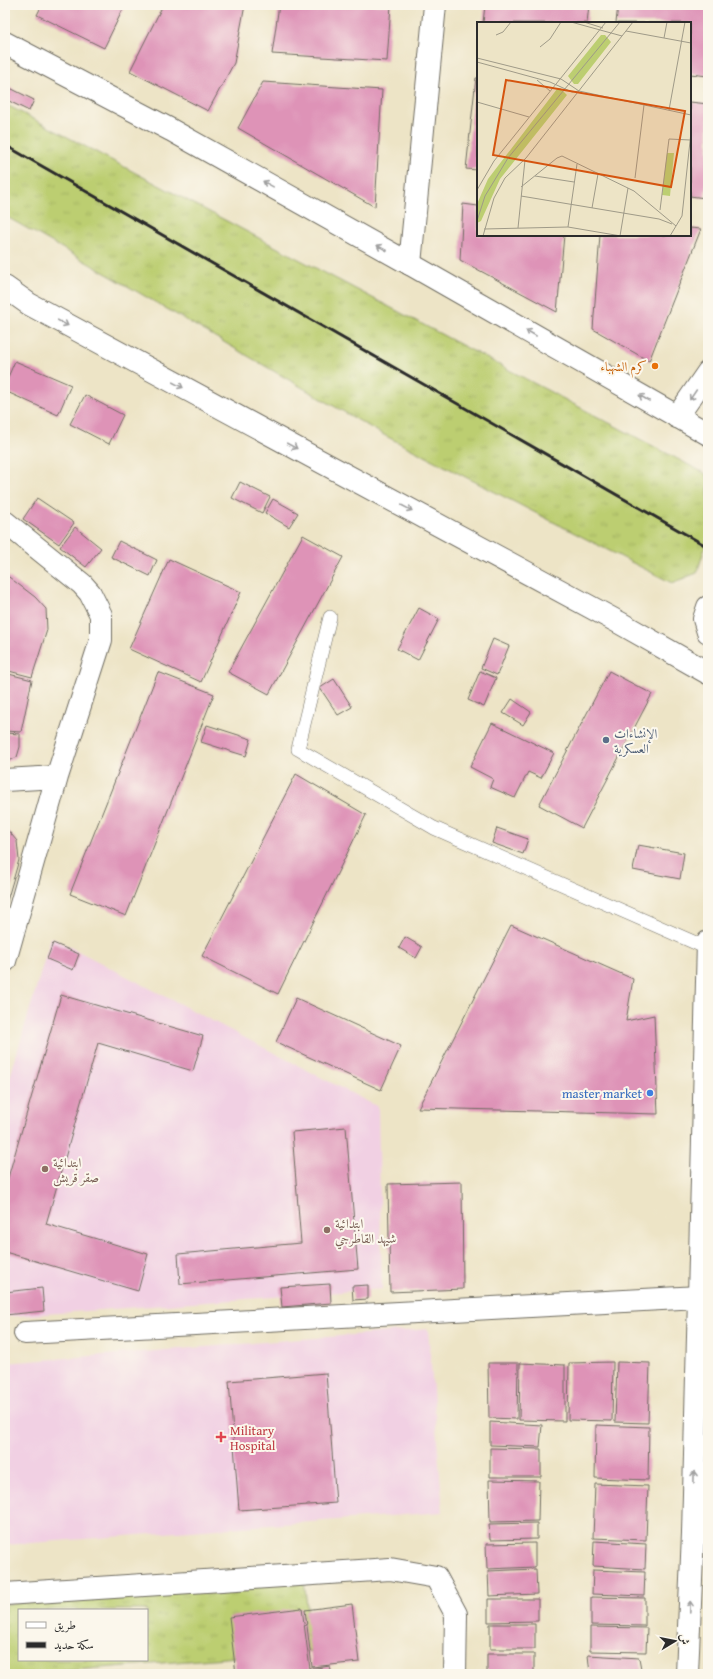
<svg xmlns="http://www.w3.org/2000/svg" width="713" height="1679" viewBox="0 0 713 1679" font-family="'Gentium Book Plus',Amiri,serif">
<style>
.built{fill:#f1d0e3}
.grass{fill:url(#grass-tufts);stroke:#747c4e;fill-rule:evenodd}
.building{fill:#de93b7}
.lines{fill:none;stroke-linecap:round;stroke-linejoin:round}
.service-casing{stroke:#6f6c61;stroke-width:14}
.minor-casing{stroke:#6f6c61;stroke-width:24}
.tertiary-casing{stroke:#6f6c61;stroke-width:24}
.secondary-casing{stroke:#6f6c61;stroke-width:24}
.primary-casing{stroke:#6f6c61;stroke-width:24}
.service{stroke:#fff;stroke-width:13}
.minor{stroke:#fff;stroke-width:22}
.tertiary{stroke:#fff;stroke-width:22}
.secondary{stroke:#fff;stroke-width:22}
.primary{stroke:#fff;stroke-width:22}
.rail{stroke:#2b2b2b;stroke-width:3}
.oneway{stroke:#a0a0a0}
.food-dot{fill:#e8710a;stroke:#fbf7ec;stroke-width:1.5}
.service-dot{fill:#5c6f8a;stroke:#fbf7ec;stroke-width:1.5}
.shop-dot{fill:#3f7fe0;stroke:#fbf7ec;stroke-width:1.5}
.education-dot{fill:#8d6e63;stroke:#fbf7ec;stroke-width:1.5}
.health-dot{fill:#e0444e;stroke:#fbf7ec;stroke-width:1.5}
.labels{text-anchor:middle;stroke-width:4;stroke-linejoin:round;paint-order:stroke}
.food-label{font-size:13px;fill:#c56008;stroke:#fbf7ec;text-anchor:end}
.service-label{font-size:13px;fill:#4e5e75;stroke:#fbf7ec;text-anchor:start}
.shop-label{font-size:13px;fill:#366cbe;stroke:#fbf7ec;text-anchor:end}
.education-label{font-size:13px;fill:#785e54;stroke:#fbf7ec;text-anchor:start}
.health-label{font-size:13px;fill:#be3a42;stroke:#fbf7ec;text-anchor:start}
.inset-road{fill:none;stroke:#9f9a88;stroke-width:1}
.view{fill:#d5540f;fill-opacity:0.15;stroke:#d5540f;stroke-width:2}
.inset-edge{fill:none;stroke:#2b2b2b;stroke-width:2}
</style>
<defs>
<pattern id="grass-tufts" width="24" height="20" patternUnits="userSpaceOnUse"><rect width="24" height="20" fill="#bcce71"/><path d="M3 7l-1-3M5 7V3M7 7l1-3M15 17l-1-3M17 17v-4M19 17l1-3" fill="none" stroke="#a2b162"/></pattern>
</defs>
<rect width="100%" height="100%" fill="#fbf7ec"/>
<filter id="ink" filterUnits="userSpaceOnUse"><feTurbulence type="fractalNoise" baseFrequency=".025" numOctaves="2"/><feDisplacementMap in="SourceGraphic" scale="8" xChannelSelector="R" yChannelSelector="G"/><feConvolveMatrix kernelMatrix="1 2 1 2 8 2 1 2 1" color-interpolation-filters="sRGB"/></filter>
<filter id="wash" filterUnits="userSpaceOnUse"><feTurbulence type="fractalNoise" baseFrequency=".012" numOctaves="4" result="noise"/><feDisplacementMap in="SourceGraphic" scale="16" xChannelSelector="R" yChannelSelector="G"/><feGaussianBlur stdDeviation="0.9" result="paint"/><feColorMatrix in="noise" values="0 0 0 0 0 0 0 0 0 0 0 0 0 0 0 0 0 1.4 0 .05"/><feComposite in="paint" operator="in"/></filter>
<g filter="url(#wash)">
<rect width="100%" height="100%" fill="#ede4c6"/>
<path class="built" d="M51,937l327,170 4,182 -377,28v-223z
M428,1329l15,183 -438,33v-182z"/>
<path class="grass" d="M5,104l701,370 2,5v58l-11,36 -25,10 -290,-149 -320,-186 -57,-32z
M304,1580l8,71 -286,23h-21v-70zM19,1610h128v50h-128z"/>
<g id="blocks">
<path class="building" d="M42,5h83l-21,43 -67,-33z
M163,5h82l-11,58 -26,48 -78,-40z
M279,5h112l-4,56 -115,-7z
M485,5h104l-2,18h-104z
M618,5h90v71l-18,-2v-51h-74z
M476,78h2v92l-12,-1z
M263,82l119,8 -7,117 -137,-79z
M8,87l26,13 -5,11 -24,-12v-6z
M690,102l18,2v65l-3,29 -15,-2z
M463,204l15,2v29h86l-7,77 -97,-52z
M690,228l11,1 -52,132 -56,-32 7,-94h90z
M15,361l56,24 -13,30 -53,-24v-7z
M85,395l38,20 -14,29 -39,-20z
M240,482l30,15 -8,16 -30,-15z
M37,498l37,25 -15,21 -36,-25z
M273,499l25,14 -9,14 -24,-14z
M75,527l26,21 -15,19 -26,-20z
M303,535l40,22 -74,137 -41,-22z
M119,541l38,19 -7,16 -39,-19z
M169,559l72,33 -40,90 -72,-33z
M5,574l30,23 11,12 1,21 -15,47 -27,-7z
M419,608l20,11 -21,41 -21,-11z
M493,639l16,7 -12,29 -16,-7z
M480,671l16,7 -12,29 -16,-7z
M609,671l43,23 -70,134 -43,-23z
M158,672l56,22 -88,222 -56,-22z
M5,673l27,7 -11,52 -16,-1z
M334,679l18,28 -14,8 -18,-27z
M512,699l19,13 -8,13 -20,-12z
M492,723l62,30 -13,25 -13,-6 -13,26 -25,-11 3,-8 -23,-12z
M207,725l44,14 -5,17 -45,-14z
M5,733l15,1v13l-3,10 -12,6z
M296,774l70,41 -88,179 -76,-38z
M5,827l12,14 2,19 -14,48z
M497,828l31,11 -5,15 -31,-11z
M638,845l46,8 -4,26 -47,-9z
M511,925l122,54 -7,42 28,-6 4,99 -240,-6z
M405,937l17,10 -6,11 -17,-10z
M53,943l26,11 -6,16 -26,-11z
M61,995l142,41 -10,35 -95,-28 -52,181 102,30 -10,37 -133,-39v-64z
M296,998l105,48 -20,44 -105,-48z
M346,1127l12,142 -178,15 -2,-30 123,-11 -9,-111z
M462,1182l1,107 -73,3 -2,-108z
M330,1284l1,19 -49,4 -2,-20z
M368,1285v14l-15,1 -1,-14z
M42,1288l2,23 -39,4v-23z
M613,1362l-1,59 -44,-1 1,-57z
M617,1362l33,1 -2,60 -33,-1z
M488,1363h30l-1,56 -28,-1z
M520,1363l45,2v56l-46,-1z
M326,1373l10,130 -97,7 -10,-129z
M490,1422l52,3 -2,22 -50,-2z
M596,1425l53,2 -1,53 -53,-2z
M490,1448l51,1v28h-51z
M489,1480l50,1 -1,40 -48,1z
M595,1484l53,2 -2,54 -53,-2z
M537,1523v16l-47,1 -1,-16z
M594,1541l52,3 -1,25 -52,-3z
M535,1543v24l-48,2 -1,-25z
M536,1569l1,25 -48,2 -1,-25z
M593,1570l52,2 -1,24 -52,-2z
M591,1597l54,1v28l-54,-1z
M488,1599h50v22l-50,1z
M352,1604l7,58 -47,5 -7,-57z
M302,1608l8,61 20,-3 1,5 -22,3h-73l-7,-57z
M490,1624h45v25h-45z
M590,1627l57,1 -1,24 -56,-1z
M487,1654h47v20h-47z
M588,1655l51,3 3,16h-52z"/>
</g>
</g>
<g filter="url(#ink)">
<use href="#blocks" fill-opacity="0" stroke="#6f6c61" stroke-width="1"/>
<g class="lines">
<g class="service-casing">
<path id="service" d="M330,617l-32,132 136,79 273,120"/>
</g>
<g class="minor-casing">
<path id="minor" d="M5,522l77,62 8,9 11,22v25l-44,137 -52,184
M5,780l52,-3
M25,1333l674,-36
M693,1533h15
M5,1594l385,-25 46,8 20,37 -1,60"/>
</g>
<g class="tertiary-casing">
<path id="tertiary" d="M410,264l25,-259"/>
</g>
<g class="secondary-casing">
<path id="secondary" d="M5,43l166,87 239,134 298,170
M5,287l24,17 591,319 88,50
M687,1674l6,-141 15,-591"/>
</g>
<g class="primary-casing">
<path id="primary" d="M677,417l31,-45
M708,607l-4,12 4,13"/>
</g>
<use href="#service" class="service"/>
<use href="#minor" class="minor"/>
<use href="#tertiary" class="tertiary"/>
<use href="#secondary" class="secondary"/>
<use href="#primary" class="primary"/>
<path class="rail" d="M5,145l703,402"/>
</g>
<defs><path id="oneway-shaft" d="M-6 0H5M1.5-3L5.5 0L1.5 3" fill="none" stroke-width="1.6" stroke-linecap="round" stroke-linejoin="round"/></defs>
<g class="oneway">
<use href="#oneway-shaft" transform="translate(268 184) rotate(-151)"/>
<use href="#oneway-shaft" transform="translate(382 248) rotate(-151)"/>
<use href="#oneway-shaft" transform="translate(63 323) rotate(28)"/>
<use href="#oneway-shaft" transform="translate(531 333) rotate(-150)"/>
<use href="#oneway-shaft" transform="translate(178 385) rotate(28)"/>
<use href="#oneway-shaft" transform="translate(693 395) rotate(124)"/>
<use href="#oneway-shaft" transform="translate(644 398) rotate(-150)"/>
<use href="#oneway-shaft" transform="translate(292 446) rotate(28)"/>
<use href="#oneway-shaft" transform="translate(407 508) rotate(28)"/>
<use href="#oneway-shaft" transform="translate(694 1477) rotate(-89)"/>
<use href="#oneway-shaft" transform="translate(690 1607) rotate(-88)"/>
</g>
</g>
<circle class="food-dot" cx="655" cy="366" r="4"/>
<circle class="service-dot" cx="606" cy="740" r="4"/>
<circle class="shop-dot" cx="650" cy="1093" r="4"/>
<g class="education-dot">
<circle cx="45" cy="1169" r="4"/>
<circle cx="327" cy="1230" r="4"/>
</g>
<path class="health-dot" d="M219 1431h4v4h4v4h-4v4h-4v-4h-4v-4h4z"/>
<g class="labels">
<g class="food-label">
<text x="647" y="371">كرم الشهباء</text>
</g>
<g class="service-label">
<text x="614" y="738">الإنشاءات<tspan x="614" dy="15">العسكرية</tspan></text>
</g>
<g class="shop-label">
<text x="642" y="1098">master market</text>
</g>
<g class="education-label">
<text x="53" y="1167">ابتدائية<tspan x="53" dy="15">صقر قريش</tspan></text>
<text x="335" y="1228">ابتدائية<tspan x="335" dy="15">شيهد القاطرجي</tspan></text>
</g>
<g class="health-label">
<text x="230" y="1435">Military<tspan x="230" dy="15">Hospital</tspan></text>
</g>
</g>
<g transform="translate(477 22)">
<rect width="214" height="214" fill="#ede4c6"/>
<path d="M124,13h4l6,7 -33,42h-4l-6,-8zM83,66l7,7 -67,84 -19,42 -4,2v-19l11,-25 69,-90zM190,131h7l-4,43 -8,-1z" fill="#bcce71"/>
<path class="inset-road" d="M94,0l51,14M107,0l19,6M149,9l65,12M19,13l7,-3 8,-10M187,16l3,-16M63,25l10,-8 11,-17M0,36l84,21 18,12 112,24M0,40l73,20 22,10 7,-1M60,58l13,11M0,80l52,15M192,88l16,-88M58,154l39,6M158,156l9,-73M44,165l36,-29 5,-2 72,35 42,35M0,168l17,-29 112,-139M44,174l138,23 13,5M115,186l6,-34M183,188l9,-71 21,1M0,199l8,-25 23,-38 112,-136M91,205l9,-63M41,206l7,-68M7,207l84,-2 53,9M6,214l11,-38 11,-20 21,-20 107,-136M143,214l8,-48M193,214l12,-20 9,-84"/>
<path class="view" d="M29,58l179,31 -14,76 -178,-32z"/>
<rect width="214" height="214" class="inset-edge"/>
</g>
<rect width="713" height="1679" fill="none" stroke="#fbf7ec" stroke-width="20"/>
<rect x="18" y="1609" width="130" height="52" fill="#fbf7ec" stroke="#a8a59f"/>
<rect x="26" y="1622" width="20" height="6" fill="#ffffff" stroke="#a8a59f"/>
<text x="54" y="1629" font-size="12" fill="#2b2b2b">طريق</text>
<rect x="26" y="1642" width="20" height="6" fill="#2b2b2b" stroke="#a8a59f"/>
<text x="54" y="1649" font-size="12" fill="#2b2b2b">سكة حديد</text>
<g transform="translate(675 1641) rotate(80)" stroke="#fbf7ec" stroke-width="3" paint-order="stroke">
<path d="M0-3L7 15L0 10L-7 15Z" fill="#2b2b2b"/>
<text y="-6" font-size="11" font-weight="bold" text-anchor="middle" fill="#2b2b2b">ش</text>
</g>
</svg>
